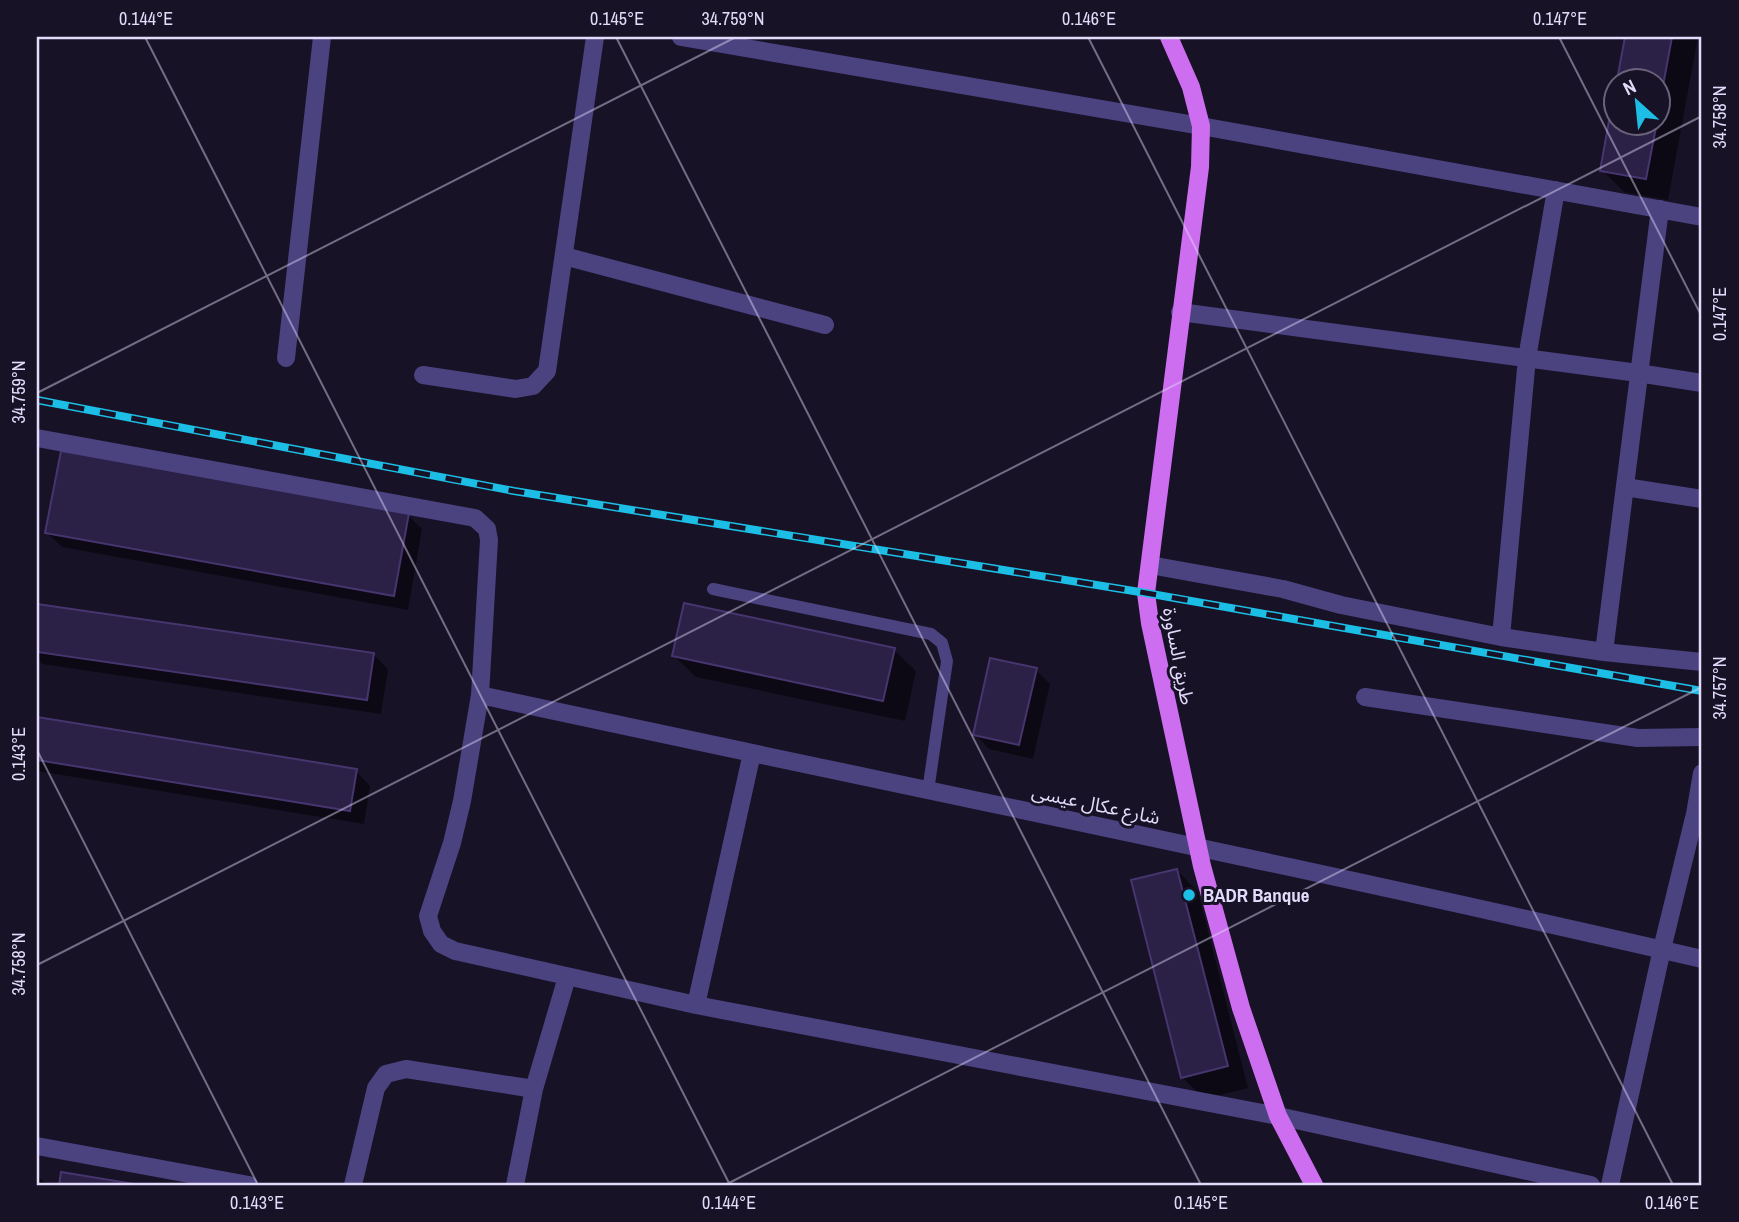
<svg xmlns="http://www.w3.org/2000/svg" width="1739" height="1222" viewBox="0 0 1739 1222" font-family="'Archivo Narrow','Noto Sans Arabic',sans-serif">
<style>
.shadow{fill:#0007}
.building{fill:#2b2045;stroke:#46356e;stroke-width:2}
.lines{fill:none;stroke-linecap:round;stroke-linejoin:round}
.service{stroke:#4b4280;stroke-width:12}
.minor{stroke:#4b4280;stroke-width:18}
.primary{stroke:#cc6eef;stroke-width:18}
.rail-casing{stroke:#1cbee6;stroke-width:8}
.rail{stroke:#181226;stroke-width:5;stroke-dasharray:16;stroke-linecap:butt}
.ticks{fill:none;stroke:#e2dbfb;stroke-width:2;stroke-opacity:0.45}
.poi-dot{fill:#1cbee6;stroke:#181226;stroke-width:2.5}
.labels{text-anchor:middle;stroke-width:6;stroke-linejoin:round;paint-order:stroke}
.street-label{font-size:19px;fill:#e2dbfb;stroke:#181226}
.poi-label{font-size:19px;font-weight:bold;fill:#e2dbfb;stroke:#181226;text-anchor:start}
.neatline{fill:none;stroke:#e2dbfb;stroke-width:2.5}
.ticks-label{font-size:18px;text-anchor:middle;fill:#e2dbfb}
</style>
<rect width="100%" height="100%" fill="#181226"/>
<path class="shadow" d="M1627,37h71l-30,163 -44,-8 -22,-22 14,-78v30h42v-42h-39z
M408,515l14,14 -14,81 -346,-63 -15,-14z
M37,605l336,49 15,15 -7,45 -339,-50 -5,-5z
M894,650l22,21 -11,50 -209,-44 -22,-21z
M1036,670l14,14 -17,75 -44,-10 -14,-15z
M37,719l319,52 14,15 -6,38 -327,-53z
M1177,870l21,22 50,196 -44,11 -22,-22z
M37,1175l8,8 -1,2h-7z"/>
<path class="building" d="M1625,37h47l-14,76v-33h-41z
M1616,82v40h41l-11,57 -46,-8z
M61,451l348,62 -15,83 -349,-63z
M684,603l211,45 -12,53 -211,-45z
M37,604l337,49 -7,47 -330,-48z
M990,658l47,10 -18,77 -46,-10z
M37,717l320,52 -7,42 -313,-51z
M1177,869l51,197 -47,12 -50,-198z
M61,1172l79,13h-81z"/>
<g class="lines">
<path class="service" d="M713,589l218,45 11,9 5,18 -19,130"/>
<path class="minor" d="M681,37l520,89 501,91
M564,256l261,69
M1180,312l458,61 64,10
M286,358l36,-321
M423,375l93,14 17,-3 14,-15 48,-334
M37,438l438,80 12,11 2,11 -9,155 -18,106 -10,42 -24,73 4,15 9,13 14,7 241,54 582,111 313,69
M1625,487l77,12
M1150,565l133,24 58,16 160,32 103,15 98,10
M1501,637l26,-279 29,-168
M1604,652l56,-443
M480,695c408,88 816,170 1222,264
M1365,697l273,41 64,-1
M696,1005l56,-252
M37,1146l212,39
M353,1185l23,-97 10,-14 20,-5 128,20
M515,1185l19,-96 33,-112
M1610,1185l52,-236 33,-135 7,-41"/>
<path class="primary" d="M1169,37l22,50 10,39 -1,41 -54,426 4,30 52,243 39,142 37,108 36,69"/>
<g class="rail-casing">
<path id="rail" d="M37,400l477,91 632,102 556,98"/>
</g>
<use href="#rail" class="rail"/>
</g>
<path class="ticks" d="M145,37l585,1148M616,37l585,1148M1088,37l585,1148M1559,37l143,280M37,393l699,-356M37,750l221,435M37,965l1665,-849M725,1185l977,-498"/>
<circle class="poi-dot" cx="1189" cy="895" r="7"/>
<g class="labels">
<g class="street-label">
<text transform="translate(1179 656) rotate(79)" y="7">طريق الساورة</text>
<text transform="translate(1096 804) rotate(12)" y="7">شارع عكال عيسى</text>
</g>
<g class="poi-label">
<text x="1203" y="902">BADR Banque</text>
</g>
</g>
<rect width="1739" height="1222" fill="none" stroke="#181226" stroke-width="77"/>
<g transform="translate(1637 102) rotate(333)"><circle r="33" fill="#181226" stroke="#69627b" stroke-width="2"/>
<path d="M0-5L12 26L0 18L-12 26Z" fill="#1cbee6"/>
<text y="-10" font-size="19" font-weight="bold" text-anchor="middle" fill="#e2dbfb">N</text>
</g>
<rect x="38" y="38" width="1662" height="1146" class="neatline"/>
<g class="ticks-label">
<text x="146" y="25">0.144°E</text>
<text x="617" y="25">0.145°E</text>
<text x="733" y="25">34.759°N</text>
<text x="1089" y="25">0.146°E</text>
<text x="1560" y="25">0.147°E</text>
<text transform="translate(1720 117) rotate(-90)" y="6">34.758°N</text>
<text transform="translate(1720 314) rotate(-90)" y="6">0.147°E</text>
<text transform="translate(19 392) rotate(-90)" y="6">34.759°N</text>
<text transform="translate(1720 688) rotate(-90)" y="6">34.757°N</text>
<text transform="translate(19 754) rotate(-90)" y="6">0.143°E</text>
<text transform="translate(19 964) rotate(-90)" y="6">34.758°N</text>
<text x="257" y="1209">0.143°E</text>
<text x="729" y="1209">0.144°E</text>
<text x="1201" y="1209">0.145°E</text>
<text x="1672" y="1209">0.146°E</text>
</g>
</svg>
